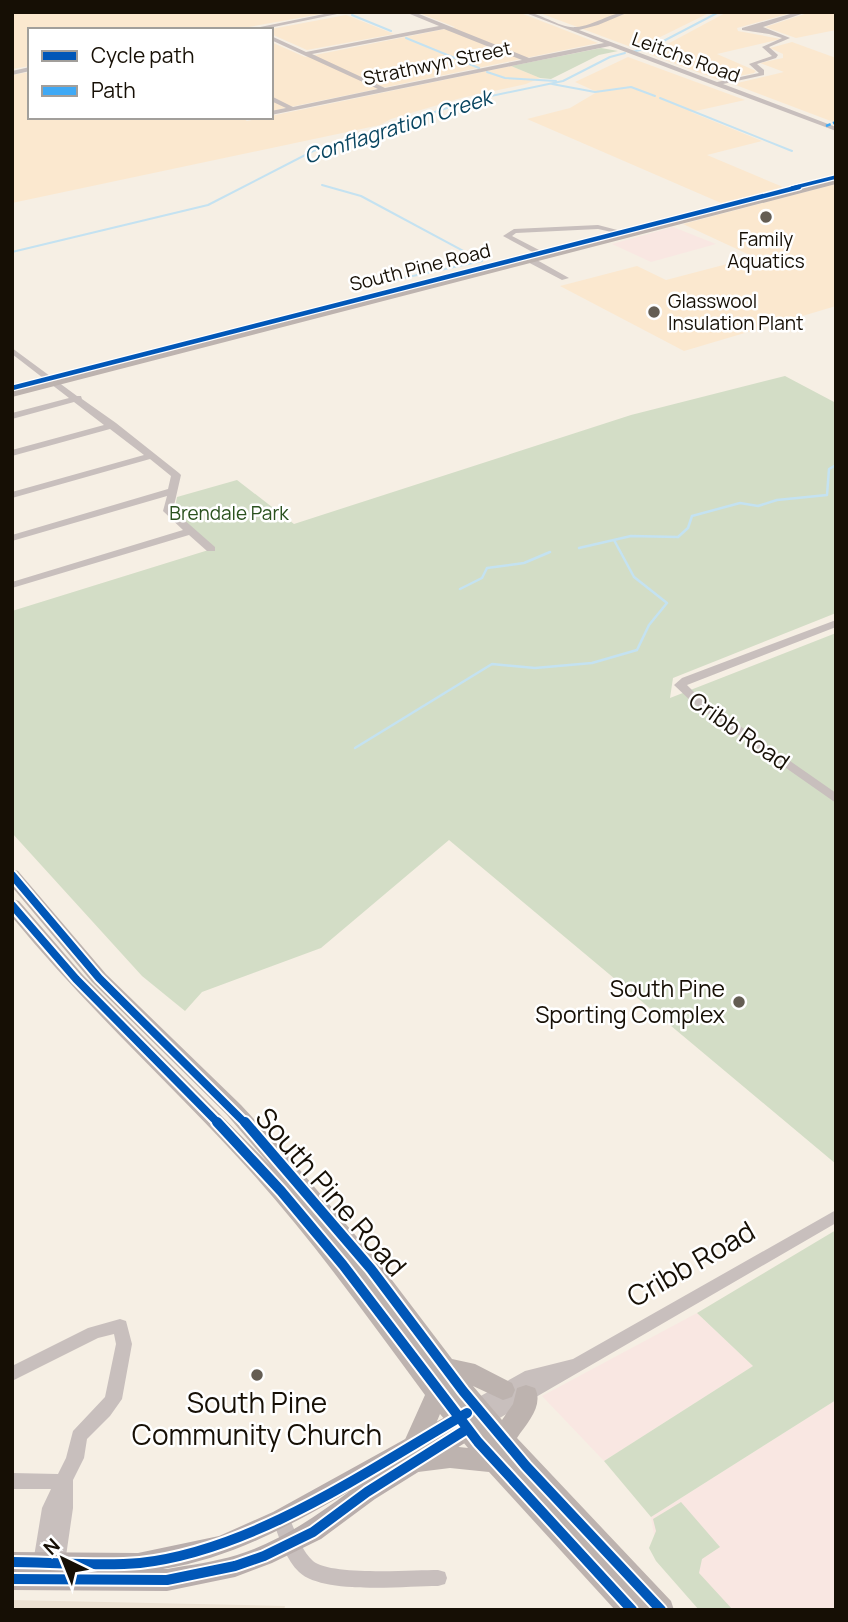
<svg xmlns="http://www.w3.org/2000/svg" width="848" height="1622" viewBox="0 0 848 1622" font-family="Manrope,sans-serif">
<style>
.commercial{fill:#f9e7e2}
.built{fill:#fbe8cf}
.education{fill:#ece1d2}
.green{fill:#d3ddc6}
.lines{fill:none;stroke-linecap:round;stroke-linejoin:round}
.stream-far1{stroke:#c4e2f1;stroke-width:2}
.stream{stroke:#c4e2f1;stroke-width:2.5}
.minor{fill:#c8bfbd;fill-rule:evenodd}
.major{fill:#b9aeac;fill-rule:evenodd}
.highway{fill:#bdb3af;fill-rule:evenodd}
.quiet{stroke:#3fa9f5;stroke-width:2.5;stroke-dasharray:5 2.5;stroke-linecap:butt}
.cycleway-far3-casing{stroke:#fff;stroke-width:6}
.cycleway-far2-casing{stroke:#fff;stroke-width:7}
.cycleway-far1-casing{stroke:#fff;stroke-width:12}
.cycleway-casing{stroke:#fff;stroke-width:14}
.cycleway-far3{stroke:#0057b8;stroke-width:3.5}
.cycleway-far2{stroke:#0057b8;stroke-width:4.5}
.cycleway-far1{stroke:#0057b8;stroke-width:8}
.cycleway{stroke:#0057b8;stroke-width:10}
.poi-dot{fill:#645d53;stroke:#fff;stroke-width:2.5}
.labels{text-anchor:middle;stroke-width:5;stroke-linejoin:round;paint-order:stroke}
.far-street-label{font-size:19px;fill:#160f05;stroke:#fff}
.far-poi-label{font-size:19px;fill:#160f05;stroke:#fff}
.far-park-label{font-size:19px;fill:#2a511e;stroke:#fff}
.far-water-label{font-size:21px;font-style:italic;fill:#094560;stroke:#fff}
.street-label{font-size:23px;fill:#160f05;stroke:#fff}
.poi-label{font-size:23px;fill:#160f05;stroke:#fff;text-anchor:end}
.near-street-label{font-size:28px;fill:#160f05;stroke:#fff}
.near-poi-label{font-size:28px;fill:#160f05;stroke:#fff}
</style>
<rect width="100%" height="100%" fill="#f6efe4"/>
<path class="commercial" d="M673,227l43,17 -65,18 -39,-18z
M697,1313l56,53 -149,95 -62,-65z
M836,1400v210h-129l-50,-58 -6,-35z"/>
<path class="built" d="M12,12h320l-100,18h-202v36l-18,3z
M518,12l80,31 -327,68v-69l34,15 150,-30 -36,-14z
M537,12h174l-67,33 -13,2z
M727,12h68l-58,16 1,3 43,8 -64,15 39,17 -2,2 -35,7 -70,-26z
M811,12h25v18l-40,8 -31,-11z
M346,15l48,19 -87,16 -36,-16v-4h-5z
M792,42l44,16v65l-103,-39 51,-12 -24,-9 23,-5v-4l-13,-6z
M628,57l117,43 -54,12 71,29 -55,14 76,32 -62,16 -194,-84 43,-11 27,-16 -22,-10z
M511,66l29,12 -14,6 -65,14 -70,21 -11,6 -368,78v-128l18,-3v45h210l7,4z
M836,184v122l-152,45 -124,-65 77,-20 29,14 88,-23 -71,-33z"/>
<path class="education" d="M12,1600l232,5 41,1 -1,4h-272z"/>
<path class="green" d="M601,48l17,3 -19,4 -48,24 -11,-1 -29,-12z
M785,376l51,27v210l-163,65 -3,20 166,-65v531l-387,-324 -128,108 -119,44 -17,19 -43,-35 -130,-143v-222l203,-63 -41,-35 3,-16 60,-17 57,44 337,-109z
M836,1230v170l-185,117 -47,-56 149,-95 -56,-53z
M681,1502l39,45 -18,12 -3,14 34,37h-34l-43,-49 -7,-13 7,-17 -3,-12z"/>
<g class="lines">
<path class="stream-far1" d="M352,15l39,16
M406,38l73,30
M632,52l20,-5 67,-35
M487,72l18,6 51,3
M552,84l43,8 36,-5 24,9
M660,98l132,53
M322,185l39,11 121,65 -97,21
M12,252l196,-47 105,-54 159,-51 91,-19 47,-24 15,-4"/>
<path class="stream" d="M579,548l52,-12 47,1 10,-9 4,-12 48,-13 18,3 19,-6 50,-5 2,-26 7,-4
M460,589l22,-11 5,-10 37,-5 26,-11
M355,748l137,-84 43,4 57,-5 45,-13 12,-25 18,-22 -33,-26 -20,-37"/>
<path class="minor" d="M334,12h13l-88,18h-14z
M405,12h9l115,46 75,-15 -81,-31c18,0 37,17 53,15 18,-1 34,-15 53,-15l-31,13 -19,5 138,52 42,-9 -10,-9 23,-8 -10,-9 20,-9 -13,-4 -27,-4v-2l55,-16h10l-44,15 27,11 -21,9 9,8 -2,3 -19,6 7,6v5l-41,9 113,43v4l-226,-85 -339,69v-4l15,-3 -15,-7v-5l22,11 85,-18 -107,-49v-4l35,16 133,-26zM444,29l78,31 -137,28 -73,-34z
M30,67v4l-18,4v-4z
M255,117l-9,3 -3,-2v-1z
M598,225l27,7 -4,2 -23,-5 -82,4 -4,3 29,15v4h-3l-35,-19 11,-7z
M522,255h6l41,23 -7,2 -40,-21z
M12,348l65,48h4l1,3 34,24 63,50 2,2 -8,35 42,37v4h-8l-18,-16 -177,53v-6l171,-52 -20,-19 4,-15 -155,45v-6l156,-46 3,-13 -21,-17 -138,39v-6l132,-37 -34,-26 -98,27v-6l92,-25 -30,-23 -62,17v-6l57,-15 -57,-44z
M836,620v7l-149,58 14,14 135,94v10l-143,-100 -19,-18 8,-7z
M836,1210v13l-345,200 -6,2 -6,-2 -3,-5 3,-5 -9,-1 -3,-5 3,-5 55,-31 48,-12z
M120,1319l6,2 6,23 -10,55 -12,17 -23,23 -3,19 -11,22v28l-8,55 -2,6 -7,2 -7,-3 -7,3 -7,-2 -2,-6 9,-55 9,-19h-39v-16l46,1 8,-16 7,-27 32,-34 11,-53 -2,-10 -16,4 -86,43v-15l76,-38z
M281,1511l6,2c8,16 13,36 26,48 17,15 100,9 125,9l7,2 2,6 -2,6 -7,2c-33,0 -115,9 -139,-14 -14,-13 -20,-36 -27,-53l3,-6z"/>
<path class="major" d="M465,1406l19,11 3,7 -3,7 -109,68 -54,40 -49,24 -37,14 -68,14 -155,-1v-38l126,1 81,-17 54,-24zM350,1491c-35,26 -71,51 -113,64 -23,7 -47,10 -70,14h-4c69,-11 128,-44 187,-78z"/>
<path class="highway" d="M836,178v6l-824,213v-8z
M12,869l6,2 88,103 135,131 47,51 91,107 73,96 23,5 37,19 3,7 -3,7 -9,3 -30,-14 29,34 11,-16 4,-16 9,-3 9,3c9,18 -8,35 -18,50l154,163 3,9h-59l-126,-138 -39,-4 -32,4 -9,-3 -4,-8 6,-8 -5,-2 -3,-7 22,-49c-59,-80 -116,-160 -184,-234 -75,-82 -158,-157 -229,-244v-18l7,2 64,74 187,190 -43,-50 -135,-133 -80,-95zM440,1414l28,34 -18,-2 -25,4z"/>
<path class="quiet" d="M826,126l10,-4"/>
<g class="cycleway-far3-casing">
<path id="cycleway-far3" d="M792,188l44,-11"/>
</g>
<g class="cycleway-far2-casing">
<path id="cycleway-far2" d="M12,388l787,-201"/>
</g>
<g class="cycleway-far1-casing">
<path id="cycleway-far1" d="M12,875l87,103 147,146
M12,905l64,74 143,145"/>
</g>
<g class="cycleway-casing">
<path id="cycleway" d="M217,1122l64,69 62,74 135,177 154,168
M245,1122l126,147 92,122 63,75 135,144
M12,1562c42,0 86,5 128,1 115,-13 228,-93 327,-150
M12,1579l155,1 68,-14 29,-10 49,-24 54,-40 100,-63"/>
</g>
<use href="#cycleway-far3" class="cycleway-far3"/>
<use href="#cycleway-far2" class="cycleway-far2"/>
<use href="#cycleway-far1" class="cycleway-far1"/>
<use href="#cycleway" class="cycleway"/>
</g>
<g class="poi-dot">
<circle cx="766" cy="217" r="7"/>
<circle cx="654" cy="312" r="7"/>
<circle cx="739" cy="1002" r="7"/>
<circle cx="257" cy="1375" r="7"/>
</g>
<g class="labels">
<g class="far-street-label">
<text transform="translate(686 57) rotate(20)" y="7">Leitchs Road</text>
<text transform="translate(437 63) rotate(-12)" y="7">Strathwyn Street</text>
<text transform="translate(420 267) rotate(-14)" y="7">South Pine Road</text>
</g>
<g class="far-poi-label">
<text x="766" y="246">Family<tspan x="766" dy="22">Aquatics</tspan></text>
<text x="668" y="308" text-anchor="start">Glasswool<tspan x="668" dy="22">Insulation Plant</tspan></text>
</g>
<g class="far-park-label">
<text x="229" y="520">Brendale Park</text>
</g>
<g class="far-water-label">
<text transform="translate(398 127) rotate(-18)" y="7">Conflagration Creek</text>
</g>
<g class="street-label">
<text transform="translate(739 731) rotate(35)" y="8">Cribb Road</text>
</g>
<g class="poi-label">
<text x="725" y="997">South Pine<tspan x="725" dy="26">Sporting Complex</tspan></text>
</g>
<g class="near-street-label">
<text transform="translate(331 1192) rotate(49)" y="10">South Pine Road</text>
<text transform="translate(691 1264) rotate(-30)" y="10">Cribb Road</text>
</g>
<g class="near-poi-label">
<text x="257" y="1413">South Pine<tspan x="257" dy="32">Community Church</tspan></text>
</g>
</g>
<rect width="848" height="1622" fill="none" stroke="#160f05" stroke-width="28"/>
<rect x="28" y="28" width="245" height="91" fill="#ffffff" stroke="#a29f9b" stroke-width="2"/>
<rect x="42" y="51" width="35" height="10" fill="#0057b8" stroke="#a29f9b" stroke-width="2"/>
<text x="91" y="63" font-size="21" fill="#160f05">Cycle path</text>
<rect x="42" y="86" width="35" height="10" fill="#3fa9f5" stroke="#a29f9b" stroke-width="2"/>
<text x="91" y="98" font-size="21" fill="#160f05">Path</text>
<g transform="translate(63 1559) rotate(317)" stroke="#ffffff" stroke-width="5" paint-order="stroke">
<path d="M0-5L12 26L0 18L-12 26Z" fill="#160f05"/>
<text y="-10" font-size="19" font-weight="bold" text-anchor="middle" fill="#160f05">N</text>
</g>
</svg>
